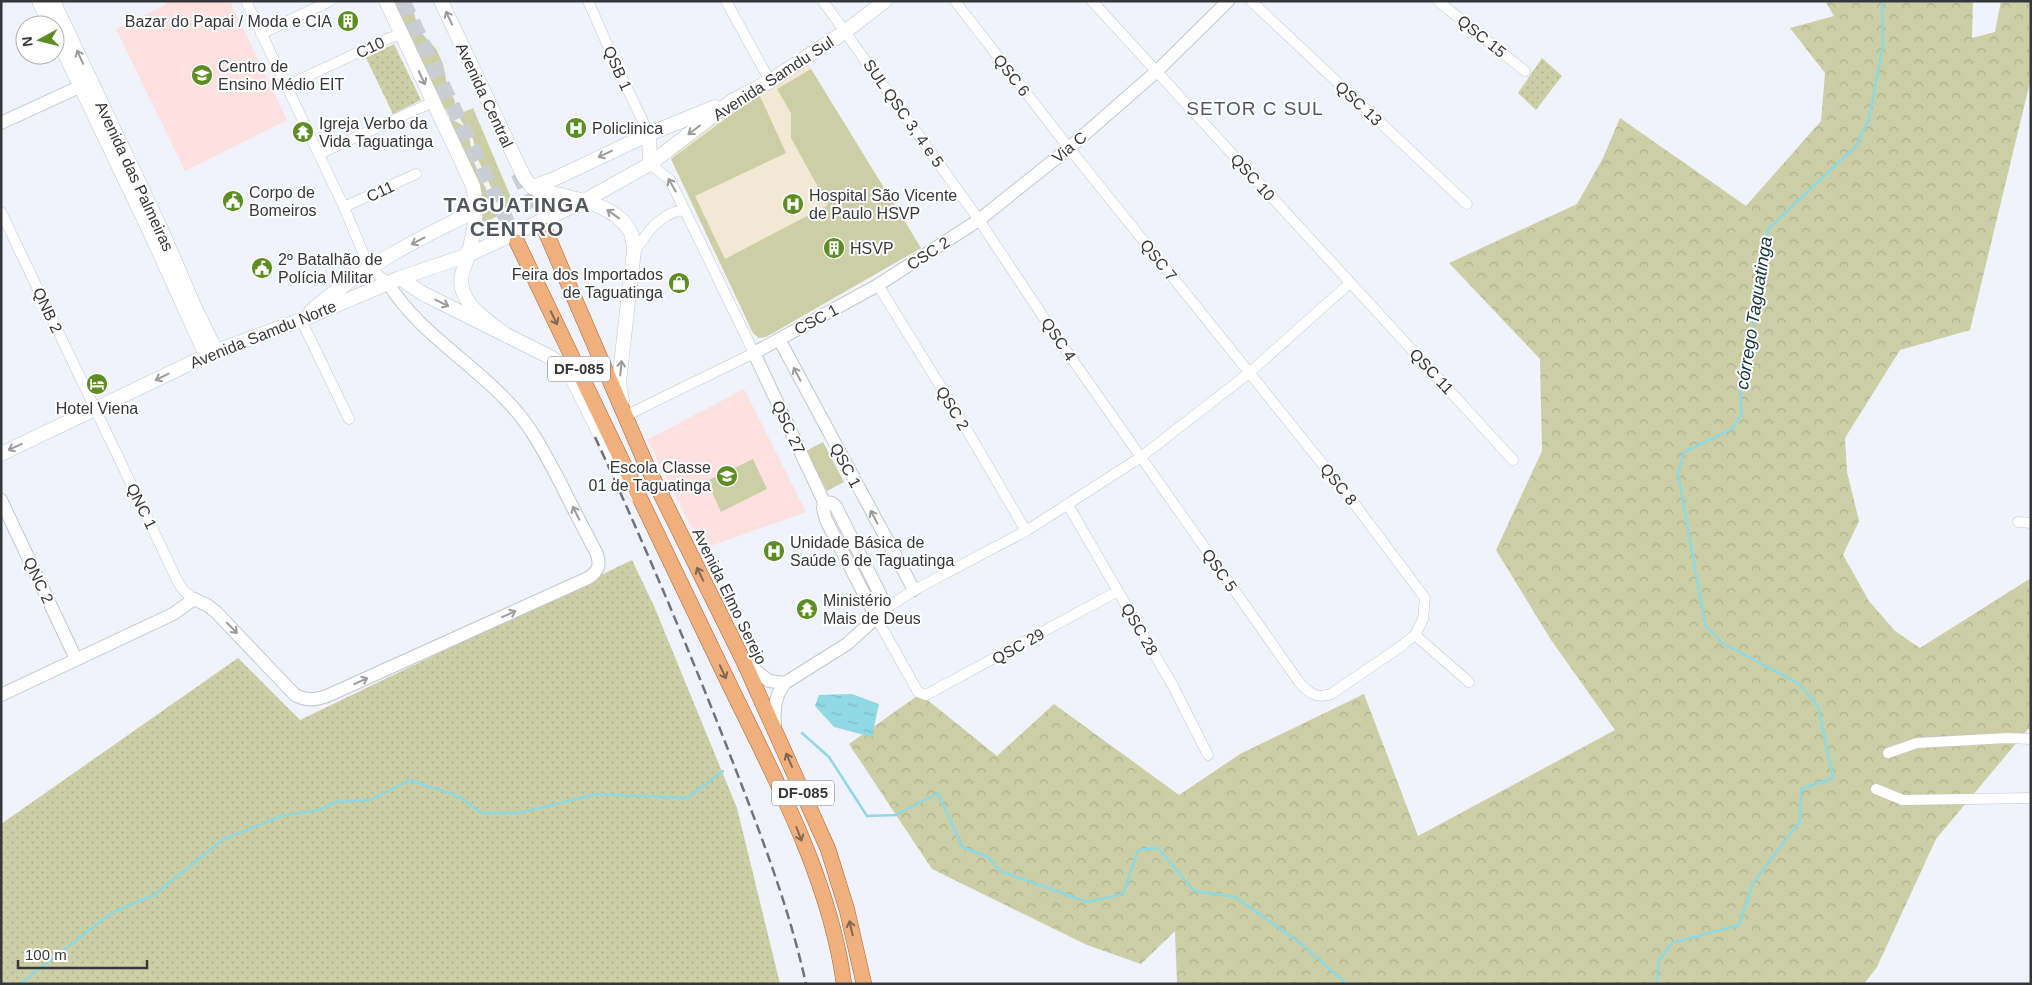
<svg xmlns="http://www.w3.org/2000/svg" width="2032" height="985" viewBox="0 0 2032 985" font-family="Arial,sans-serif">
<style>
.education{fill:#fde1e1}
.medical{fill:#f2e8d3}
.grass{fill:#cccfa5}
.forest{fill:url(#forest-crowns)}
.park{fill:url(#park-dots)}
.water{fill:url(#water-ripples)}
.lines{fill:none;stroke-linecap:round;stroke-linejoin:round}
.stream{stroke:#8fd9e4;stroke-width:2.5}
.primary-tunnel{stroke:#cbcdd5;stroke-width:15;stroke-dasharray:15 8;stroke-linecap:butt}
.minor-casing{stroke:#c4c6d0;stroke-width:11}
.tertiary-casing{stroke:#c4c6d0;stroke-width:14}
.secondary-casing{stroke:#c4c6d0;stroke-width:15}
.primary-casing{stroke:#a7642e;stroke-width:16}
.minor{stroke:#fff;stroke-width:10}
.tertiary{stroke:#fff;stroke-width:12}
.secondary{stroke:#fff;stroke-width:14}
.primary{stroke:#efb07d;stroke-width:15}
.rail{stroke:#727379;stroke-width:2.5;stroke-dasharray:10 5;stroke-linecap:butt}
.oneway{stroke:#9a9b9c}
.oneway2{stroke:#806755}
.labels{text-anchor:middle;stroke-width:4;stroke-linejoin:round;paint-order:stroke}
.shield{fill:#fff;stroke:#727375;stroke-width:1}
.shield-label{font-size:15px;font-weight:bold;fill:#36373a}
.poi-label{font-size:16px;fill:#36373a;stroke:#fff;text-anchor:start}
.street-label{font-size:16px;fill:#36373a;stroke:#fff}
.water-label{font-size:18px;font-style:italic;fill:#13383d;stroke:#fff}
.quarter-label{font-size:19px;letter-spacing:1px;fill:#54565e;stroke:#fff}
.district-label{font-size:21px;font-weight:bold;letter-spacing:1px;fill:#54565e;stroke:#fff}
</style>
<defs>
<pattern id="forest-crowns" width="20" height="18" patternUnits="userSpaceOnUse" patternTransform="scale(1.25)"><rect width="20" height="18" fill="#cccfa5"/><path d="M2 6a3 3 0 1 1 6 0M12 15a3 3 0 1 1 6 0" fill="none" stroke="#b0b28f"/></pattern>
<pattern id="park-dots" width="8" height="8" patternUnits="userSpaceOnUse" patternTransform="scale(1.25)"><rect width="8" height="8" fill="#cccfa5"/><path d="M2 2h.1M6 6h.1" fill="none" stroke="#b0b28f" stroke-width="1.8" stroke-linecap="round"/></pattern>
<pattern id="water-ripples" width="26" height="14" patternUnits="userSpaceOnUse" patternTransform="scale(1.25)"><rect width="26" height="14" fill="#8fd9e4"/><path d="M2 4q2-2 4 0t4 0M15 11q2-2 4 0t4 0" fill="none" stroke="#7cbbc4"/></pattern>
</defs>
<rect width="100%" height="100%" fill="#f0f2fc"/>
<path class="education" d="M166,1h64l57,119 -102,51 -69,-142 51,-25z
M744,389l62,123 -104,37 -55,-109z"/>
<path class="medical" d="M807,62l114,186 -155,89 -7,1 -6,-5 -82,-174 5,-8 11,-10z"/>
<path class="grass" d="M394,1h14l6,11 4,17 18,20 7,15 4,21 8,16 -1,4 -11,5z
M811,69l110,179 -155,89 -7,1 -6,-5 -82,-174 88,-65 27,59 -91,43 30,63 103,-54 -37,-67v-25l-14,-24z
M473,108l42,99 -12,6 -26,-56 -4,-18 -13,-20 2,-6z
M450,118l12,7 8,16 3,19 25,56 -17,7 2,-9v-16l-36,-79z
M823,442l21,40 -17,9 -21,-40z
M753,459l14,30 -46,23 -14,-31z"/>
<path class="forest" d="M1825,1h148l-1,37 23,-6 6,-31h30v77l-61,252 -70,20 -55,88 2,34 12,49 -16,34 26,46 26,30 25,17 111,-70v151h-3l-92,110 -59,128 -13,17h-687l-2,-53 -34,33 -54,-19 -155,-76 -83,-125 71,-50 77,62 57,-52 125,91 61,-41 124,-60 54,142 197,-106 -64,-90 -55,-90 46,-99 -2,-92 -91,-96 128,-59 26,-46 17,-40 126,88 75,-85 4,-48 -35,-45 44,-12z"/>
<path class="park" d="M394,44l27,56 -28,14 -27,-56z
M1542,58l20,18 -26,34 -18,-17z
M632,560l22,46 83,202 43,176h-779v-160l237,-166 62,62z"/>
<path class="water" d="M852,694l27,10 -7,33 -38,-10 -19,-21 4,-11z"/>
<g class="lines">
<path class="stream" d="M802,733l27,24 38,59 29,-1 42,-22 24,54 26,10 12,14 87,31 36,-8 15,-44 20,-2 36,43 41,6 64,45 48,42
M20,984l91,-71 43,-18 68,-55 59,-24 38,-6 17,-8 34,-2 40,-20 50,17 21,16h38l77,-19 91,4 36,-27
M1657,984l2,-24 13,-17 67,-18 14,-42 47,-62 1,-32 32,-11 -15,-72 -20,-23 -76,-40 -17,-18 -27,-152 6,-21 48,-23 9,-14 -1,-30 15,-63 -3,-15 16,-78 88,-83 13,-27 14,-73 -1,-45"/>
<path class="primary-tunnel" d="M403,1l114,241
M518,173l27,57"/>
<g class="minor-casing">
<path id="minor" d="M246,1l98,206 25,60 19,16
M588,1l36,81 25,52
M726,1l44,80
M823,1l156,219 79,119 241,343c9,11 18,17 32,12l69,-47 15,-12 8,-16 2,-21 -72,-96 -284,-354 -114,-147
M1092,1l421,459
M1251,1l216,203
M1438,1l87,70
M261,34l69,-33
M286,86l101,-47 14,-5
M319,154l114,-52
M344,207l72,-33
M1,212l177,370 6,9 10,8
M633,254c13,-20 24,-38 48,-44l5,3
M878,285l79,128 69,118
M301,320l48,99
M625,416l129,-63 -84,-173 -20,-16
M1068,505l105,181 35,69
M2018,522l13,1
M887,608l27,-18 112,-59 115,-74 108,-84 101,-90
M876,617l42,75 8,3 192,-104
M1415,635l54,47
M1888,753l29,-10 90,-5 24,1
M1876,789l27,11 128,-2"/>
</g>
<g class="tertiary-casing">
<path id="tertiary" d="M1,123l89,-41
M779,339l135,251
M1,500l75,159
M876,617l-50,-97 -3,-12 1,-6 -70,-149 124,-68 101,-65 90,-72 88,-77 71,-70
M746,663l23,18 16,2
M1,695l172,-81 21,-15 13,6 9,7 79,83c11,6 20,5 32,1l261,-118c11,-7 13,-14 8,-26 -12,-23 -24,-45 -35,-68 -16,-30 -30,-59 -54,-83 -37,-40 -90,-70 -119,-118
M775,727c-1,-17 -1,-30 10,-44l62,-39 40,-36 -51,-101 -4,-4 -8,-1"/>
</g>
<g class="secondary-casing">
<path id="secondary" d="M39,1l12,24
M53,1l107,226 35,81 21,43
M386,1l87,185c6,23 1,44 -4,66 -4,16 -13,27 -4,44 7,16 29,29 42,40
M441,1l83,176 8,10 7,3c30,8 74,12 91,41 3,5 3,13 4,19l-15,132 3,19
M55,33l95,199 56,123
M649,134l1,30
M532,187l22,-8 95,-45 66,-27
M400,278l22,15 130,65 12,9 7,9 53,106 12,13
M311,311c49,-42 107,-73 165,-100
M1,454l215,-103 85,-31 99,-42 68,-23 114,-53 68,-38 82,-63 38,-20 76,-50 39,-30"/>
</g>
<g class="primary-casing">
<path id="primary" d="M545,230l100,232 99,200 84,187 19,61 17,74
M517,242c69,141 136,282 203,423 48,101 109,207 124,319"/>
</g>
<use href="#minor" class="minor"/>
<use href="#tertiary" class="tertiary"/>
<use href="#secondary" class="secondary"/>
<use href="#primary" class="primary"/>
<path class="rail" d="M595,437c47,102 91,205 132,310 30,78 61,155 79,237"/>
</g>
<defs><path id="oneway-shaft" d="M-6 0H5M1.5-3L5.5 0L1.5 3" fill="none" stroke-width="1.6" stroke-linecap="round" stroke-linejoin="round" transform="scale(1.25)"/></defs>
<g class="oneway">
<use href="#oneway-shaft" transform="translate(449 18) rotate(-115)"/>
<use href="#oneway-shaft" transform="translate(80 57) rotate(-115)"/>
<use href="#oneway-shaft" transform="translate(422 78) rotate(65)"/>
<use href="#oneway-shaft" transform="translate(694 130) rotate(143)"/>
<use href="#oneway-shaft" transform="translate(605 154) rotate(155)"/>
<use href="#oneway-shaft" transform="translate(672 185) rotate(-120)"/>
<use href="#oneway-shaft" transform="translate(613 214) rotate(-144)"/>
<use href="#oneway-shaft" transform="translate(418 241) rotate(152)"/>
<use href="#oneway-shaft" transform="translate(442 303) rotate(26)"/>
<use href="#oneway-shaft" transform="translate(621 368) rotate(-84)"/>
<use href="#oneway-shaft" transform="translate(797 374) rotate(-118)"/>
<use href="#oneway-shaft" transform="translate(162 377) rotate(154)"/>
<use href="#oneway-shaft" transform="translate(15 447) rotate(155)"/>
<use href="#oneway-shaft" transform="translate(576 513) rotate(-117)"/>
<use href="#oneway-shaft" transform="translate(874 517) rotate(-118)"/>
<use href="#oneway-shaft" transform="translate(509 614) rotate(-24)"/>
<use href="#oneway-shaft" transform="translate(232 628) rotate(46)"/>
<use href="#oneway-shaft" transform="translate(361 681) rotate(-24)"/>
</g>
<g class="oneway2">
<use href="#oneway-shaft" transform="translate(554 318) rotate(64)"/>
<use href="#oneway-shaft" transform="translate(700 574) rotate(-116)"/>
<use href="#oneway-shaft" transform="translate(723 672) rotate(65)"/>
<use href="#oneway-shaft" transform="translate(789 760) rotate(-114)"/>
<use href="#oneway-shaft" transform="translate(799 834) rotate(69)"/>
<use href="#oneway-shaft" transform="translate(851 928) rotate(-103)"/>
</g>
<defs>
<g id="building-disc" transform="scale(1.125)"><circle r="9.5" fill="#5e8e23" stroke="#fff"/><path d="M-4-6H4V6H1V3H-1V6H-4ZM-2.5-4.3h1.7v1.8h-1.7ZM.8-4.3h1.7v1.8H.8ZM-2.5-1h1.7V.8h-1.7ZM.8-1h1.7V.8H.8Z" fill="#fff"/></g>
<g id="school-disc" transform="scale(1.125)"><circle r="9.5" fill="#5e8e23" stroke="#fff"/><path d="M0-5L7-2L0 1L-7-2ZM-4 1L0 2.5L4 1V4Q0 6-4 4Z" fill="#fff"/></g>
<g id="hospital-disc" transform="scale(1.125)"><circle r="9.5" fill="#5e8e23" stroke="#fff"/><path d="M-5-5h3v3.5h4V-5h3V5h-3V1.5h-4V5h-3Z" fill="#fff"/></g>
<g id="temple-disc" transform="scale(1.125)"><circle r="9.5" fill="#5e8e23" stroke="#fff"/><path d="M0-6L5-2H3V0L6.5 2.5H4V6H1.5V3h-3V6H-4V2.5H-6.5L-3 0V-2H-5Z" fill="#fff"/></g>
<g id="civic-disc" transform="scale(1.125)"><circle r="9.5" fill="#5e8e23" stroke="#fff"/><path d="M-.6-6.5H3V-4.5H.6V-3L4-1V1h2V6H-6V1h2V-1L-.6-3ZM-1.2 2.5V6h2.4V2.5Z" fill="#fff"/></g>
<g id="shop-disc" transform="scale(1.125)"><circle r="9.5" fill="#5e8e23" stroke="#fff"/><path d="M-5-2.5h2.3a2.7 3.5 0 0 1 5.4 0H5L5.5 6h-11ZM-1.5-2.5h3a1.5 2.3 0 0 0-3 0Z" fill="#fff"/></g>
<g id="hotel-disc" transform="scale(1.125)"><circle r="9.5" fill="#5e8e23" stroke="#fff"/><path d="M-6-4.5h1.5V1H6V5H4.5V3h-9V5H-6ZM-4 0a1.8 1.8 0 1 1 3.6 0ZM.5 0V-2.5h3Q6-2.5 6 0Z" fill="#fff"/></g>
</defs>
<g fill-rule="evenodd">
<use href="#building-disc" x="348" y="21"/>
<use href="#school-disc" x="202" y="75"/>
<use href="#hospital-disc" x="576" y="128"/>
<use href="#temple-disc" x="303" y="132"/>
<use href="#civic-disc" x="233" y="201"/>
<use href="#hospital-disc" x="793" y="204"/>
<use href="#building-disc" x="834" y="248"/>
<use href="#civic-disc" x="262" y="268"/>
<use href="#shop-disc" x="679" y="283"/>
<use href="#hotel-disc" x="97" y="384"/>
<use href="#school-disc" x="727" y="476"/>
<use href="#hospital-disc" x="774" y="551"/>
<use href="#temple-disc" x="807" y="609"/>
</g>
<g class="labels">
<g class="shield">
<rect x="548" y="356.5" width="62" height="25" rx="4"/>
<rect x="772" y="780.5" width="62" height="25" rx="4"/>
</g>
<g class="shield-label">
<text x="579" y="374">DF-085</text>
<text x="803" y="798">DF-085</text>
</g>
<g class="poi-label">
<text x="332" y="27" text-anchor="end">Bazar do Papai / Moda e CIA</text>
<text x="218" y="72">Centro de<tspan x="218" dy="18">Ensino Médio EIT</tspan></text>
<text x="319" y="129">Igreja Verbo da<tspan x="319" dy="18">Vida Taguatinga</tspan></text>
<text x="592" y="134">Policlinica</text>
<text x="249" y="198">Corpo de<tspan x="249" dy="18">Bomeiros</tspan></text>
<text x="809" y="201">Hospital São Vicente<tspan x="809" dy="18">de Paulo HSVP</tspan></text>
<text x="850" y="254">HSVP</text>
<text x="278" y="265">2º Batalhão de<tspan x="278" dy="18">Polícia Militar</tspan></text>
<text x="663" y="280" text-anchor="end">Feira dos Importados<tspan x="663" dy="18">de Taguatinga</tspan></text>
<text x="97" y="414" text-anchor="middle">Hotel Viena</text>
<text x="711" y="473" text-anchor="end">Escola Classe<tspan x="711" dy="18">01 de Taguatinga</tspan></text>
<text x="790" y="548">Unidade Básica de<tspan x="790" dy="18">Saúde 6 de Taguatinga</tspan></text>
<text x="823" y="606">Ministério<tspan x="823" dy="18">Mais de Deus</tspan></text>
</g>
<g class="street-label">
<text transform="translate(1482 36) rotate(39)" y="6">QSC 15</text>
<text transform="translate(370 47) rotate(-25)" y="6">C10</text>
<text transform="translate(618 68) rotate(66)" y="6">QSB 1</text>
<text transform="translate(1012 75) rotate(52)" y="6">QSC 6</text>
<text transform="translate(773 78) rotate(-33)" y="6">Avenida Samdu Sul</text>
<text transform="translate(485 95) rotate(65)" y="6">Avenida Central</text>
<text transform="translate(1359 103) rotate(43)" y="6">QSC 13</text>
<text transform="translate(904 113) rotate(55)" y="6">SUL QSC 3, 4 e 5</text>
<text transform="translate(1069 147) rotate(-40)" y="6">Via C</text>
<text transform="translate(135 176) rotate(65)" y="6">Avenida das Palmeiras</text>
<text transform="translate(1253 177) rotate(48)" y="6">QSC 10</text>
<text transform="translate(380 191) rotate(-25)" y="6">C11</text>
<text transform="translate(928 253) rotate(-33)" y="6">CSC 2</text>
<text transform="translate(1159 260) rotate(51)" y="6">QSC 7</text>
<text transform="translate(48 310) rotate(65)" y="6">QNB 2</text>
<text transform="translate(816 319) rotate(-28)" y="6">CSC 1</text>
<text transform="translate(263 334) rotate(-22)" y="6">Avenida Samdu Norte</text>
<text transform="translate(1059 339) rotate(56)" y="6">QSC 4</text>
<text transform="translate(1432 371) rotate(47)" y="6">QSC 11</text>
<text transform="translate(953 408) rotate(59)" y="6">QSC 2</text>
<text transform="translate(789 427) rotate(65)" y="6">QSC 27</text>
<text transform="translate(846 465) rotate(62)" y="6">QSC 1</text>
<text transform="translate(1339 484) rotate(51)" y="6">QSC 8</text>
<text transform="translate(142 506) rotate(64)" y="6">QNC 1</text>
<text transform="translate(1220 570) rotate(55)" y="6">QSC 5</text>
<text transform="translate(39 580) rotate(65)" y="6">QNC 2</text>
<text transform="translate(730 596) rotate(64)" y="6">Avenida Elmo Serejo</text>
<text transform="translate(1140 629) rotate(60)" y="6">QSC 28</text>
<text transform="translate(1018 646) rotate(-29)" y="6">QSC 29</text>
</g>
<g class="water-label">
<text transform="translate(1754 313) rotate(-81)" y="6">córrego Taguatinga</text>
</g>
<g class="quarter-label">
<text x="1255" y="115">SETOR C SUL</text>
</g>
<g class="district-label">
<text x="517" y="212">TAGUATINGA<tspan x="517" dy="24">CENTRO</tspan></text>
</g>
</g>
<rect width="2032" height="985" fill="none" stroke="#36373a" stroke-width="5"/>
<g transform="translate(40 40) rotate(263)"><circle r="24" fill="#ffffff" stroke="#afafb0"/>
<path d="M0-4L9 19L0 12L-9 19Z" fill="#5e8e23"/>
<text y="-8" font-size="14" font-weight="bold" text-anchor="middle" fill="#36373a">N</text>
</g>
<path d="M18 960v8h129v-8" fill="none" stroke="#36373a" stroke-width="2.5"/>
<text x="25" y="960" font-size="15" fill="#36373a" stroke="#ffffff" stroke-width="4" paint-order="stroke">100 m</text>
</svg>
